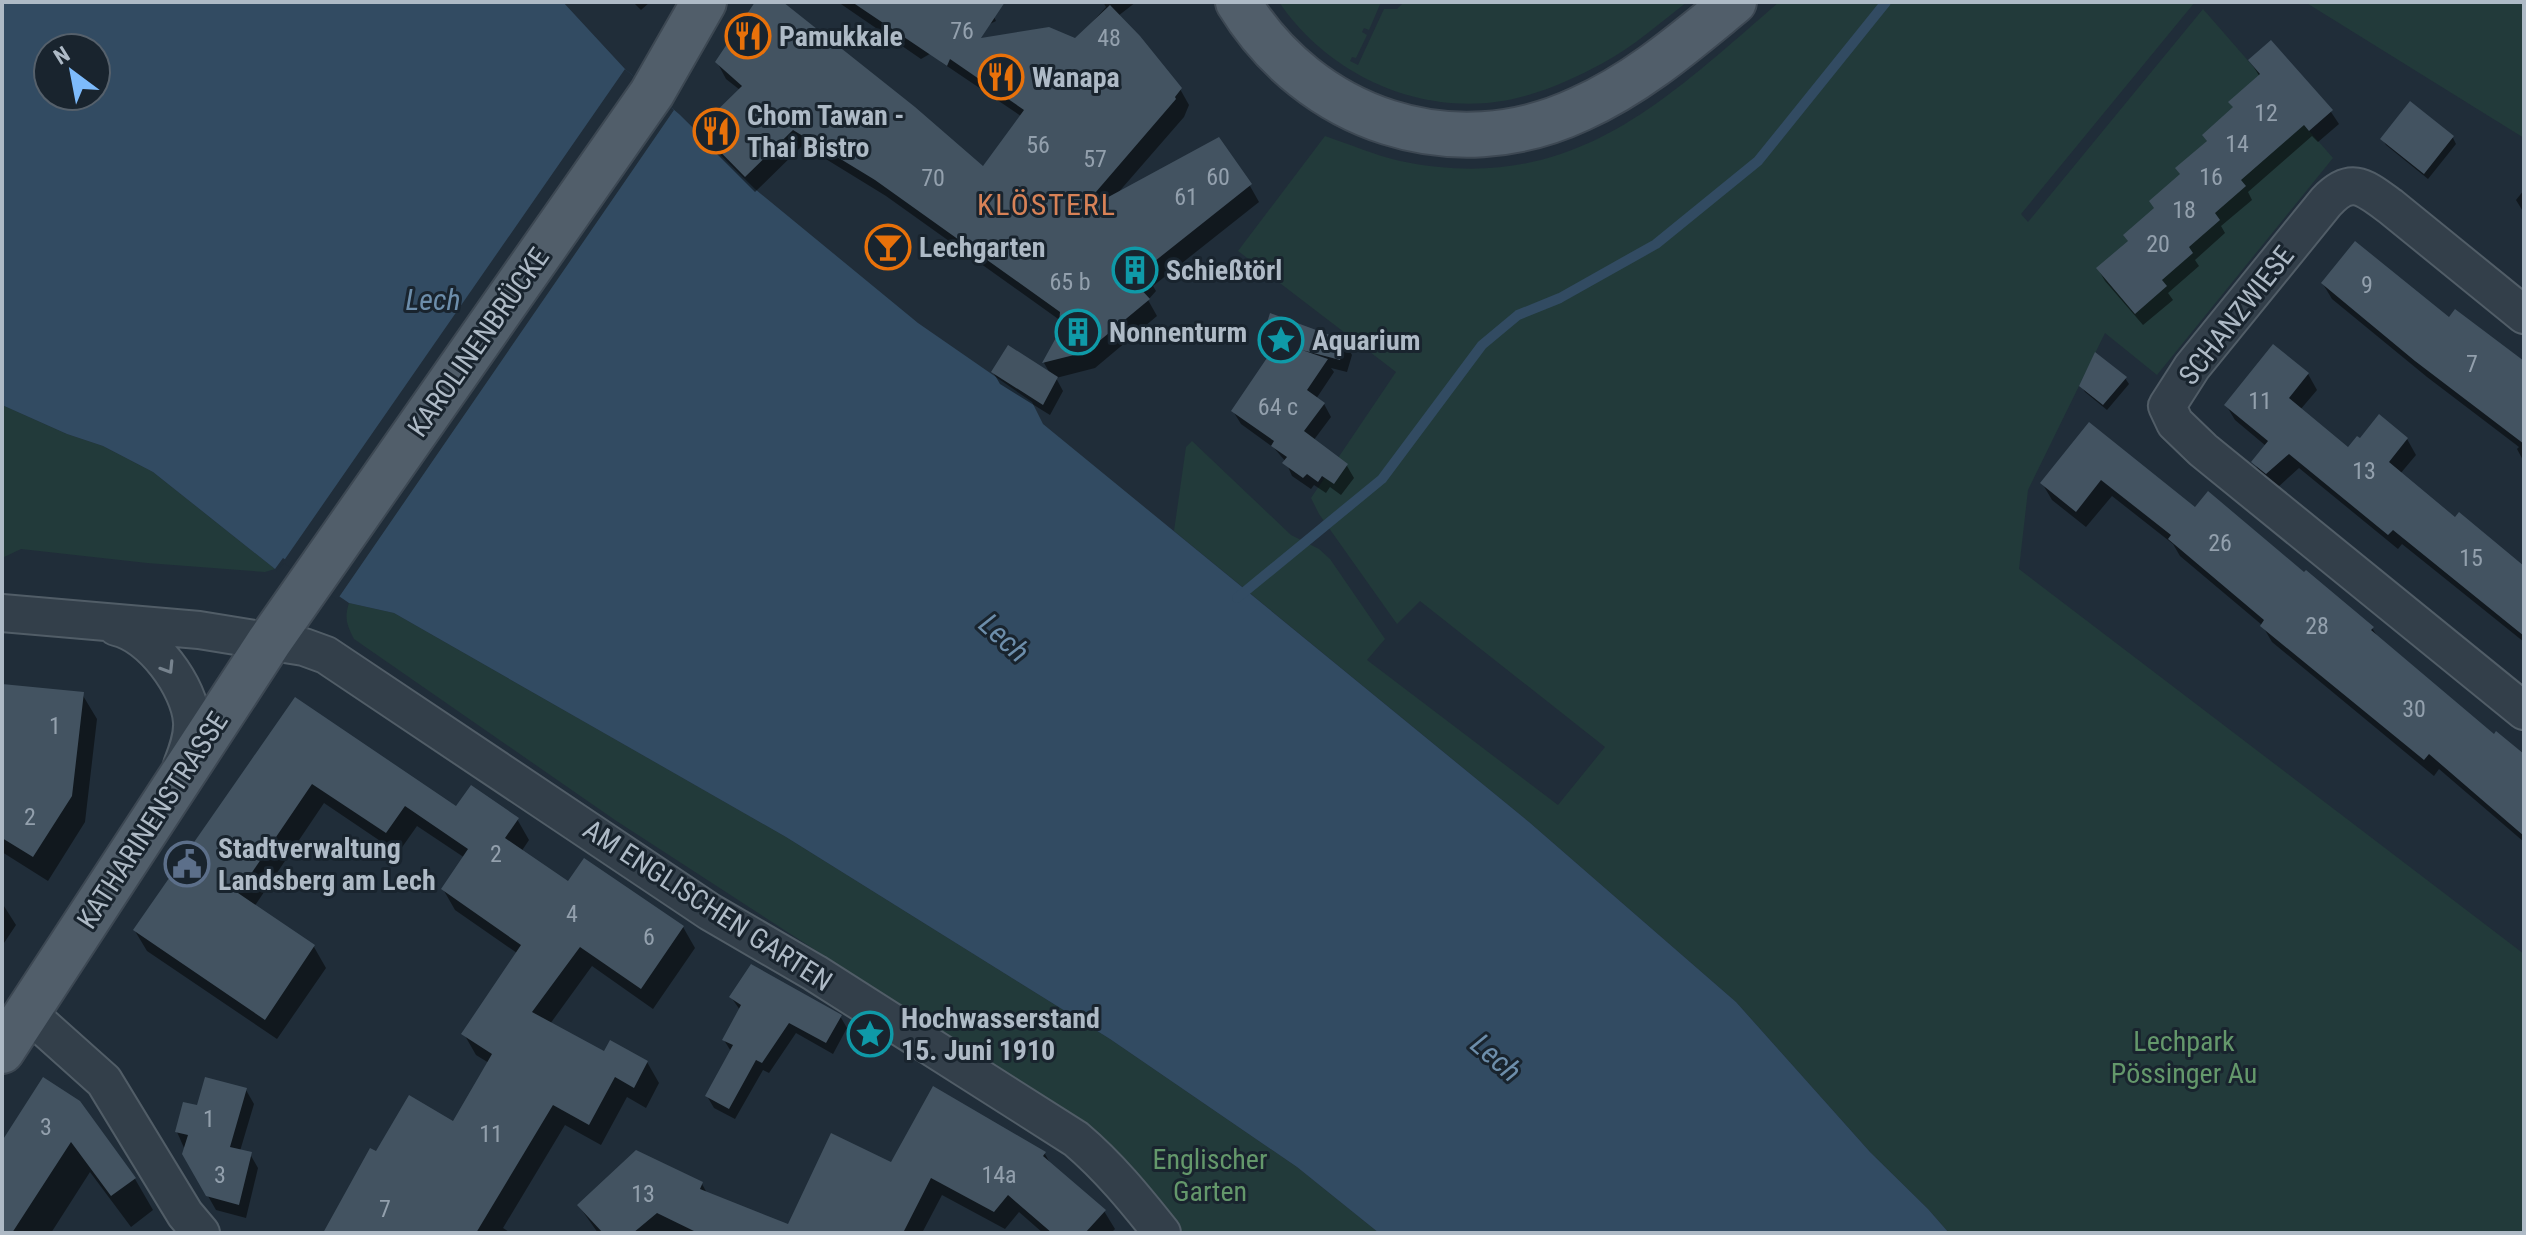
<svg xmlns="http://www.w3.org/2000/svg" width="2526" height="1235" viewBox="0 0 2526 1235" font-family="'Roboto Condensed',sans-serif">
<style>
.green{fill:#223a3a}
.water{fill:#324b62;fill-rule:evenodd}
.pier{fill:#202d39}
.shadow{fill:#0007}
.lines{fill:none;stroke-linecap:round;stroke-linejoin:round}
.stream{stroke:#324b62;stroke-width:10}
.building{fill:#435361}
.minor-casing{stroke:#515d67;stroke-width:40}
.major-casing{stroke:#3d4853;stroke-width:48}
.minor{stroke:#333f4a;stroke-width:36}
.major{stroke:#515e6a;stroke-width:44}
.oneway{stroke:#77838e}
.labels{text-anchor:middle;stroke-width:6;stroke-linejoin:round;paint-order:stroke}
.number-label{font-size:24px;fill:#93a0ad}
.poi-label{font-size:28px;font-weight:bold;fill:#aebac6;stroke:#19242e;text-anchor:start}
.street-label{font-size:28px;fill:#aebac6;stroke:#19242e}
.park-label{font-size:28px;fill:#64986b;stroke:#19242e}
.neighbourhood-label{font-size:30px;letter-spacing:2px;fill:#d88257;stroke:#19242e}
.water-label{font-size:30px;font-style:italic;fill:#6d8eab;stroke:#19242e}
</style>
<rect width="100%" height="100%" fill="#202d39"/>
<path class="green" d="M1279,2h102l-12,28 -5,-2 -2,4 5,3 -11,23 -4,-1 -2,4 8,4 26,-56h13l7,-7h283c-26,20 -54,45 -84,61 -24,13 -52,26 -78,33 -93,26 -193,-16 -246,-94z
M1779,2h416l-174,212 7,8 175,-213 130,149 -176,217 -52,-42 -77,157 -9,79 505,385v279h-575l-21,-24 -58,-57 -134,-150 -207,-180 -355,-291 12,-84 6,-6 99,94 28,14 11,10 55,80 -18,21 191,145 47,-58 -185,-146 -23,23 -78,-110 -8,-16 85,-126 -158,-121 87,-115c24,8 49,19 75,25 170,35 260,-56 379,-159z
M2305,2h219v136z
M2,405l65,29 36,12 50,26 122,97 -10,3 -118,-9 -126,-14 -19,9z
M349,603l45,10 392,224 324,202 187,128 82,66h-195l-49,-60 -50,-48 -470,-305 -261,-181c-7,-14 -10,-21 -5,-36z"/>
<path class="water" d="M2,2h561l62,67 54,45 76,75 163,134 114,79 11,22 486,398 207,180 134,150 58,57 21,24h-570l-82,-66 -187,-128 -324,-202 -392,-224 -45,-10 -66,-45 -8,11 -122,-97 -50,-26 -36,-12 -65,-29zM48,48h48v48h-48z"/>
<path class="pier" d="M625,69l49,41 -337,490 -53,-37 -8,9z"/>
<path class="shadow" d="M633,2h17l-9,8z
M757,2h23l203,166 38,-52 -80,-54 -6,-11 -14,8 -83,-57h163l-9,11 4,8 -45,22 124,-2 31,-34 -3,-5h33l-18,14 62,73 9,16 -5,12 -67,77 133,-8 9,16 -106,84 3,5 -8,9 9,16 -62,52 -39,10 7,13 -13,24 -50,-31 -7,-12 58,3 -7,-12 16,-29 1,-13 -175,-125 -83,-51 -48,47 -46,-46 -9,-16 40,-40 -14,-11 -9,-17z
M2271,43l60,69 8,12 -21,18 -6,-6 -64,56 4,8 -31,26 4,7 -30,27 4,6 -31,27 5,7 -30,25 -38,-44 -7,-12 31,-27 131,-165 -10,-16z
M2453,138l3,6 -28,35 -42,-34 -4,-6z
M2524,190v23l-8,-13z
M2323,284l126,35 75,45v98l-7,-13 2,-2 -92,-70 -95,-78z
M1264,339l81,3 7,13 -5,17 -16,-4 3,4 -18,27 8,5 7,13 -18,24 34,25 7,12 -13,17 -11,-8 -4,6 -12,-8 -3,4 -19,-13 -6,-14 -12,-14 -33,-24 -8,-13 40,-59z
M2308,374l9,16 -17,20 48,40 59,-11 9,16 -16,19 56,45 68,49v74l-122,-98 -4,5 -99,-81 -23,21 -13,-11 -9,-16 12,-16 -31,-26 -9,-15z
M2125,378l4,6 -22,26 -22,-18 -4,-6z
M2089,424l106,86 177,118 7,11 115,97 30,21v85l-85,-73 -5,7 -162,-134 -10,-17 -82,-69 -7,-12 -61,-48 -26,31 -34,-27 -10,-17z
M2,685l80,9 15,25 -12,103 -37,59 -46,-29z
M295,700l162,108 60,11 12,21 -8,12 47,32 115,43 12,21 -42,61 -61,-43 -42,58 55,30 42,8 12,21 -13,25 -19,-11 -26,48 -36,-20 -62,103 8,5h-180l46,-79 76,-30 36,-61 -13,-8 -12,-21 53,-81 -62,-43 -12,-21 22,-31 -48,-32 -19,27 -74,-50 -70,104 60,40 12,21 -49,71 -130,-88 -12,-20z
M2,903l14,22 -14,21z
M731,997l109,19 7,12 -14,26 -37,-21 -27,40 -6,-3 -28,49 -21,-11 -7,-12 25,-43 -8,-13 16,-30z
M44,1079l91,100 18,31 -22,17 -41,-55 -39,61h-49v-88z
M246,1090l8,14 -14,47 10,3 8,14 -12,50 -30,-8 -20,-35 -19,-43 21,-24z
M1045,1154l6,11 53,46 11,18 -4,4h-68l-24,-21 -14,17 -63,-34 -20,38h-123l93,-69z
M702,1184l6,11 72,38h-182l-19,-27z"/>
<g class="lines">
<path class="stream" d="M1237,598l145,-119 100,-134 36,-30 42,-17 96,-54 102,-83 128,-159"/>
</g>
<path class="building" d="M755,2h28l132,105 68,59 41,-56 -74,-51 -3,7 -95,-64h153l-24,36 68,-11 26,11 35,-33 30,31 42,52 -7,9 1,2 -99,115 142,-77 33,47 -107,85 3,5 -11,11 13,14 -64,53 -44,11 16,-29 2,-22 -185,-132 -82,-50 -48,47 -47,-48 44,-43 -27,-24z
M2271,40l62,70 -24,21 -5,-6 -63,55 5,6 -31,27 5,7 -31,27 4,6 -31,27 5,6 -32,28 -39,-46 32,-27 -5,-6 31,-27 -5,-7 31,-27 -5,-6 32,-27 -5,-6 31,-28 -5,-5 32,-28 -12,-14z
M2410,101l44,35 -30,38 -44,-35z
M2355,241l94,76 6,-8 69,52v83l-109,-83 -94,-78z
M1270,313l76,28 -6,19 -38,-10 26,9 -21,31 18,13 -21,28 44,33 -14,20 -12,-8 -4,6 -11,-8 -4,4 -21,-15 5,-6 -16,-11 3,-5 -43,-30 46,-68 -15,-4z
M2273,344l36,29 -20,25 59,49 9,-11 3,2 19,-24 29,24 -19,24 66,55 4,-5 65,54v70l-131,-106 -5,5 -99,-81 -23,20 -15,-12 17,-21 -44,-36z
M1008,345l50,32 -15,28 -52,-33z
M2095,352l32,25 -24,28 -24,-19z
M2089,422l106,85 13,-16 96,81 2,-2 68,57 -3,3 123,104 2,-3 28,23v82l-95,-82 -5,6 -164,-134 4,-6 -96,-81 3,-4 -70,-55 -25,32 -36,-29z
M2,684l82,8 -12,104 -39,61 -31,-19z
M295,697l161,109 15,-21 48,33 -14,20 63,43 16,-23 100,68 -43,63 -61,-42 -48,65 72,39 6,-11 38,21 -14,27 -19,-11 -26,48 -36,-20 -77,128h-153l47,-85 6,3 33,-56 44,26 39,-67 -31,-20 60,-89 -80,-56 27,-40 -63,-43 -19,27 -74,-49 -74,109 77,52 -50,75 -132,-90z
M751,964l91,51 -16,28 -37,-20 -27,40 -6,-3 -27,49 -24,-13 28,-51 -11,-5 19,-35 -12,-8z
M43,1077l37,24 56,77 -25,18 -40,-54 -59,91h-10v-92z
M205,1077l42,11 -17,59 22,5 -13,53 -33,-9 -24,-42 6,-19 -13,-3 8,-30 14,3z
M933,1086l113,66 -3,4 63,54 -21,23h-33l-44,-38 -14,17 -63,-34 -28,55h-205l-41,-20 -24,20h-30l-26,-28 59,-55 67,32 -3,7 88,35 43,-91 60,29z"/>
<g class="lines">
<g class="minor-casing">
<path id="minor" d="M2524,315l-134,-109c-26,-19 -39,-31 -64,-4l-134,165 -25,39 8,17 28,27 321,261
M2,613l197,17 105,17 22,8 384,257 105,61 261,166c33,28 59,60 86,94
M116,627c35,7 74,60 76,95 1,15 -5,30 -10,43
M27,1012l77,69 81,133 16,19"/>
</g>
<g class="major-casing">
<path id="major" d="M1238,2c72,118 214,167 342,107 58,-26 105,-67 154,-107
M2,1051l267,-409 383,-549 52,-91"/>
</g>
<use href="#minor" class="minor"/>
<use href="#major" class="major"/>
</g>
<defs><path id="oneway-chevron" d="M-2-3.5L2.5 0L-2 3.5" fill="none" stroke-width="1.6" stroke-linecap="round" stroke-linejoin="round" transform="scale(2)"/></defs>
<use class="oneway" href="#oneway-chevron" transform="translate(168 668) rotate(58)"/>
<defs>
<g id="restaurant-ring" transform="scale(2.3)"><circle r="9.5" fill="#19242e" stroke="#e8710a" stroke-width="1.5"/><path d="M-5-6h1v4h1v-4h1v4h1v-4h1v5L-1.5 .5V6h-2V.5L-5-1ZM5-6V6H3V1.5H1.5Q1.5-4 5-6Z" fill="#e8710a"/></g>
<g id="bar-ring" transform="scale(2.3)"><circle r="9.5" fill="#19242e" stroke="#e8710a" stroke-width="1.5"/><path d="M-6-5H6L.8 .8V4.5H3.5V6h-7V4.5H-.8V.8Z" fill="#e8710a"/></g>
<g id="building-ring" transform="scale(2.3)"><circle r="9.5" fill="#19242e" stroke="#0f9aa8" stroke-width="1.5"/><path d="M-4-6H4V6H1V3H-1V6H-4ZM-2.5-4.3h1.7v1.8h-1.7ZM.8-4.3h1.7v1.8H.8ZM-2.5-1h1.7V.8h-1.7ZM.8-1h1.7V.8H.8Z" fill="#0f9aa8"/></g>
<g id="sight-ring" transform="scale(2.3)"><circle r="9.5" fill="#19242e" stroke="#0f9aa8" stroke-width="1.5"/><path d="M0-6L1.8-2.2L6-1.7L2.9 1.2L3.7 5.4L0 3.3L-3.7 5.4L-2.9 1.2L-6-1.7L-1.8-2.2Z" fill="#0f9aa8"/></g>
<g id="civic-ring" transform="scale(2.3)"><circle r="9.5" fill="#19242e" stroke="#5c6f8a" stroke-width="1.5"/><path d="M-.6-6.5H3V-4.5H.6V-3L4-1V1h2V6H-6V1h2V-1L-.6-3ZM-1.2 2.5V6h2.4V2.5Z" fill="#5c6f8a"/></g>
</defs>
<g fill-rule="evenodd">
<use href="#restaurant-ring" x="748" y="36"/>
<use href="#restaurant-ring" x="1001" y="77"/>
<use href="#restaurant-ring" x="716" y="131"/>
<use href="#bar-ring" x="888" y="247"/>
<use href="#building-ring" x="1135" y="270"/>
<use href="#building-ring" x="1078" y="332"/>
<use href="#sight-ring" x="1281" y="340"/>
<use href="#civic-ring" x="187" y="864"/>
<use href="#sight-ring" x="870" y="1034"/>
</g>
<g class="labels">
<g class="number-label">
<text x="962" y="39">76</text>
<text x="1109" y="46">48</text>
<text x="2266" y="121">12</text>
<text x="2237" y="152">14</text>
<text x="1038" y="153">56</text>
<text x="1095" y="167">57</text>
<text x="1218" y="185">60</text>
<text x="2211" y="185">16</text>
<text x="933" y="186">70</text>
<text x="1186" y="205">61</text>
<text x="2184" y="218">18</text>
<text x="2158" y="252">20</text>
<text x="1070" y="290">65 b</text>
<text x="2367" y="293">9</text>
<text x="2472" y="372">7</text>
<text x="2260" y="409">11</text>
<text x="1278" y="415">64 c</text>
<text x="2364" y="479">13</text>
<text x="2220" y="551">26</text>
<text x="2471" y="566">15</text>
<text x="2317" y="634">28</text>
<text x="2414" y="717">30</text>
<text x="55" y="734">1</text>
<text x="30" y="825">2</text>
<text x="496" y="862">2</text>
<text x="572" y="922">4</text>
<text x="649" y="945">6</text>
<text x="209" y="1127">1</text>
<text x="46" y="1135">3</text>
<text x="491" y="1142">11</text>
<text x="220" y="1183">3</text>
<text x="999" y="1183">14a</text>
<text x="643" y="1202">13</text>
<text x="385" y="1217">7</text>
</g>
<g class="poi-label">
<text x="779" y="46">Pamukkale</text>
<text x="1032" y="87">Wanapa</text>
<text x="747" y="125">Chom Tawan -<tspan x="747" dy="32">Thai Bistro</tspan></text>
<text x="919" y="257">Lechgarten</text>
<text x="1166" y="280">Schießtörl</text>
<text x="1109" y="342">Nonnenturm</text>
<text x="1312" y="350">Aquarium</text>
<text x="218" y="858">Stadtverwaltung<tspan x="218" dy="32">Landsberg am Lech</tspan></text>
<text x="901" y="1028">Hochwasserstand<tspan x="901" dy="32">15. Juni 1910</tspan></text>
</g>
<g class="street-label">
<text transform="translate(2236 315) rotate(-52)" y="10">SCHANZWIESE</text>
<text transform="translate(478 342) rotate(-55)" y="10">KAROLINENBRÜCKE</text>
<text transform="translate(152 820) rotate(-57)" y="10">KATHARINENSTRASSE</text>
<text transform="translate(708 905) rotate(33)" y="10">AM ENGLISCHEN GARTEN</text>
</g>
<g class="park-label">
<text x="2184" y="1051">Lechpark<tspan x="2184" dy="32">Pössinger Au</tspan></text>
<text x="1210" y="1169">Englischer<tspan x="1210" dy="32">Garten</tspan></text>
</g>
<g class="neighbourhood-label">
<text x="1047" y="215">KLÖSTERL</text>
</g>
<g class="water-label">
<text x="433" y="310">Lech</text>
<text transform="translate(1004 638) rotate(42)" y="10">Lech</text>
<text transform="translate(1496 1058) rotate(41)" y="10">Lech</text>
</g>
</g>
<rect width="2526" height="1235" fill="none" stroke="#aebac6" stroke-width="8"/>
<g transform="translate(72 72) rotate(328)"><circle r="38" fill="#19242e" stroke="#55606b" stroke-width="2"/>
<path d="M0-6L14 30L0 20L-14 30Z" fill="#7dbbfc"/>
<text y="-12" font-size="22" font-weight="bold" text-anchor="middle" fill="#aebac6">N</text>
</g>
</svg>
